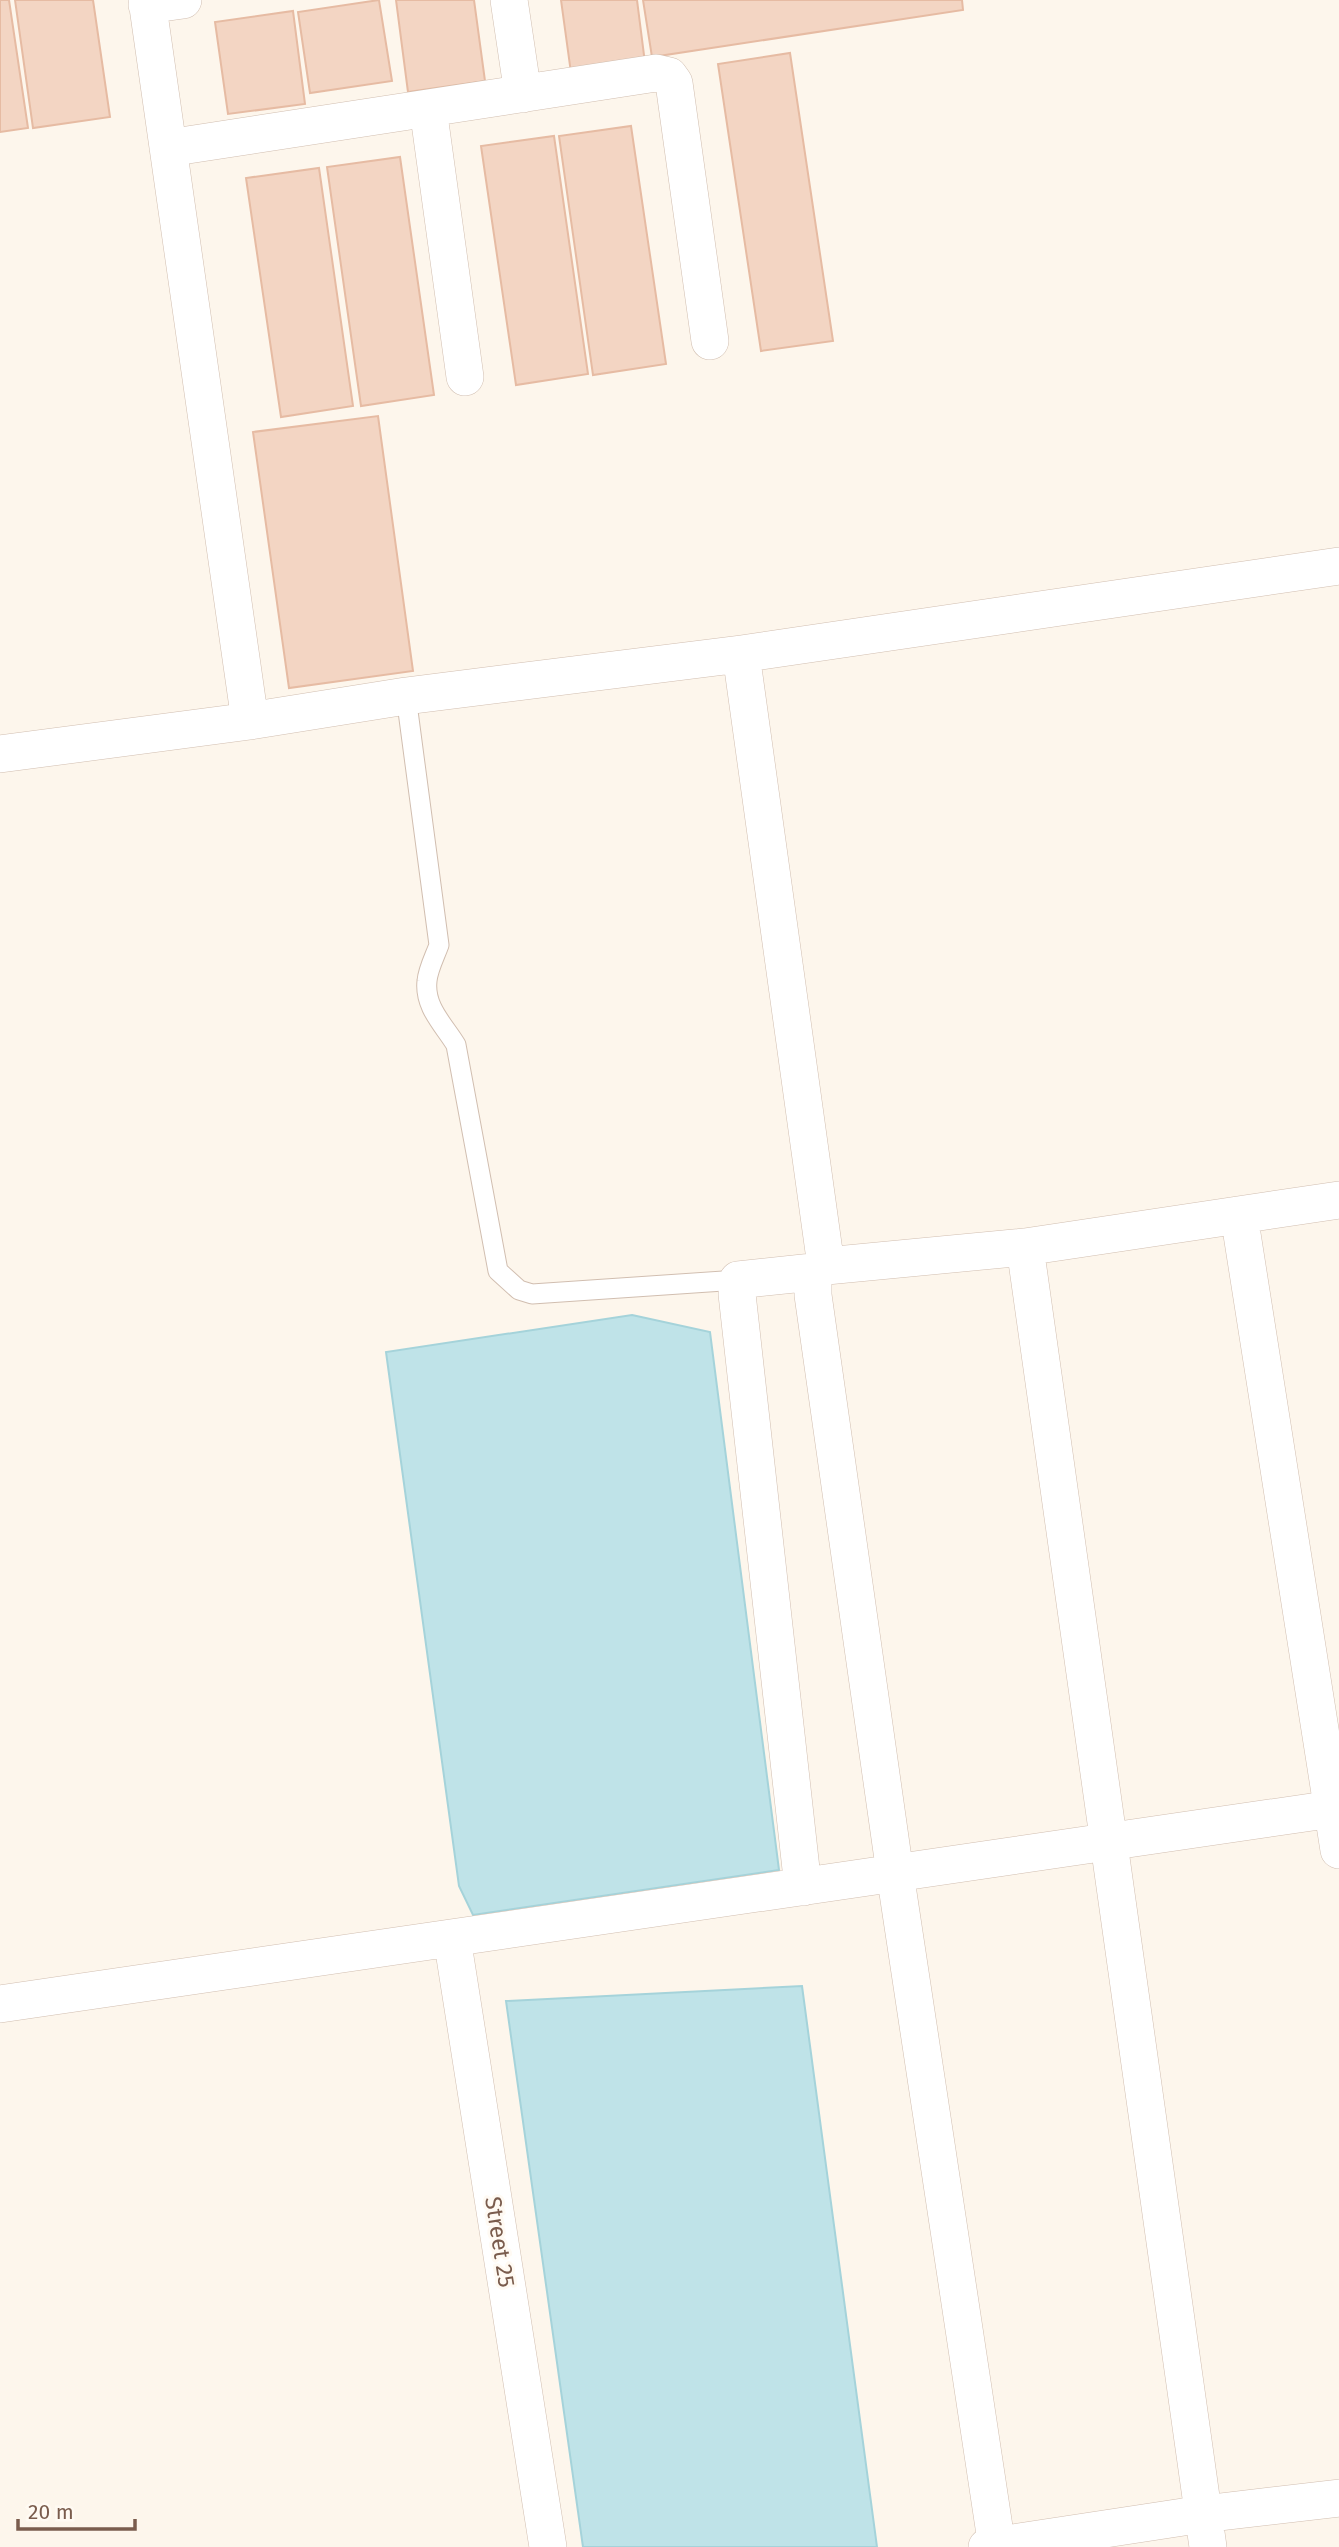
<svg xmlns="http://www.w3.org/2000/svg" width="1339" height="2547" viewBox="0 0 1339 2547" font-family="'Fira Sans',sans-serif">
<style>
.water{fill:#bfe3e8;stroke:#a5d3da;stroke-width:2}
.building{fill:#f3d5c3;stroke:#e6bba3;stroke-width:2}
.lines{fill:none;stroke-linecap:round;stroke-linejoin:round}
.service-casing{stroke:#d1beb0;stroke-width:21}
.minor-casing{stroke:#d1beb0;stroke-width:38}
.service{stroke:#fff;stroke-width:19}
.minor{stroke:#fff;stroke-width:37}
.labels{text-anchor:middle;stroke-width:6;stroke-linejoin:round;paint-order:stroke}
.street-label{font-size:23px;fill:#7a5c4d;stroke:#fffaf3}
</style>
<rect width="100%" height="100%" fill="#fdf6ec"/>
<path class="water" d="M632,1315l78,17 69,538 -306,45 -14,-29 -73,-534z
M802,1986l75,561h-294l-77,-546z"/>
<path class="building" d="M0,0h9l19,128 -28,4z
M15,0h78l17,117 -77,11z
M379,0l13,81 -82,12 -12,-81z
M396,0h78l11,81 -77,11z
M561,0h76l8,63 -74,10z
M643,0h319l1,10 -311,47z
M293,11l12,93 -77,10 -13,-92z
M790,53l43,288 -72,10 -43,-287z
M631,126l35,238 -73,11 -34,-239z
M554,136l34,238 -72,11 -35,-239z
M400,157l34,238 -73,11 -34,-239z
M319,168l34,238 -72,11 -35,-239z
M378,416l35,255 -124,17 -36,-256z"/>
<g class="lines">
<g class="service-casing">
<path id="service" d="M406,696l33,249c-4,11 -11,24 -12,36 -3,26 17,44 29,64l42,226 21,19 13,4 206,-14"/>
</g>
<g class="minor-casing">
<path id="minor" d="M147,0l103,721
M509,0l14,94
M147,5l36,-5
M428,108l37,269
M168,148l488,-75 13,3 5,7 36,258
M741,654l85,612
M0,754l250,-33 156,-25 335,-42 598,-88
M1239,1215l100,635
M1025,1247l183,1300
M813,1272v23l82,578 102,674
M803,1887l-66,-593 1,-14 75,-8 13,-6 199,-19 314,-47
M452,1938l96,609
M0,2004l1339,-196
M987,2547l216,-33 136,-16"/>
</g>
<use href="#service" class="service"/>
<use href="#minor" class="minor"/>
</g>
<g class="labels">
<g class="street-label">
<text transform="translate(500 2242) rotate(81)" y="8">Street 25</text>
</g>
</g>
<path d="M18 2519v10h117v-10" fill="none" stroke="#7a5c4d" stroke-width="3.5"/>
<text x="28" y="2519" font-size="21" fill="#7a5c4d" stroke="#fffaf3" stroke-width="5" paint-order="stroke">20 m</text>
</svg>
